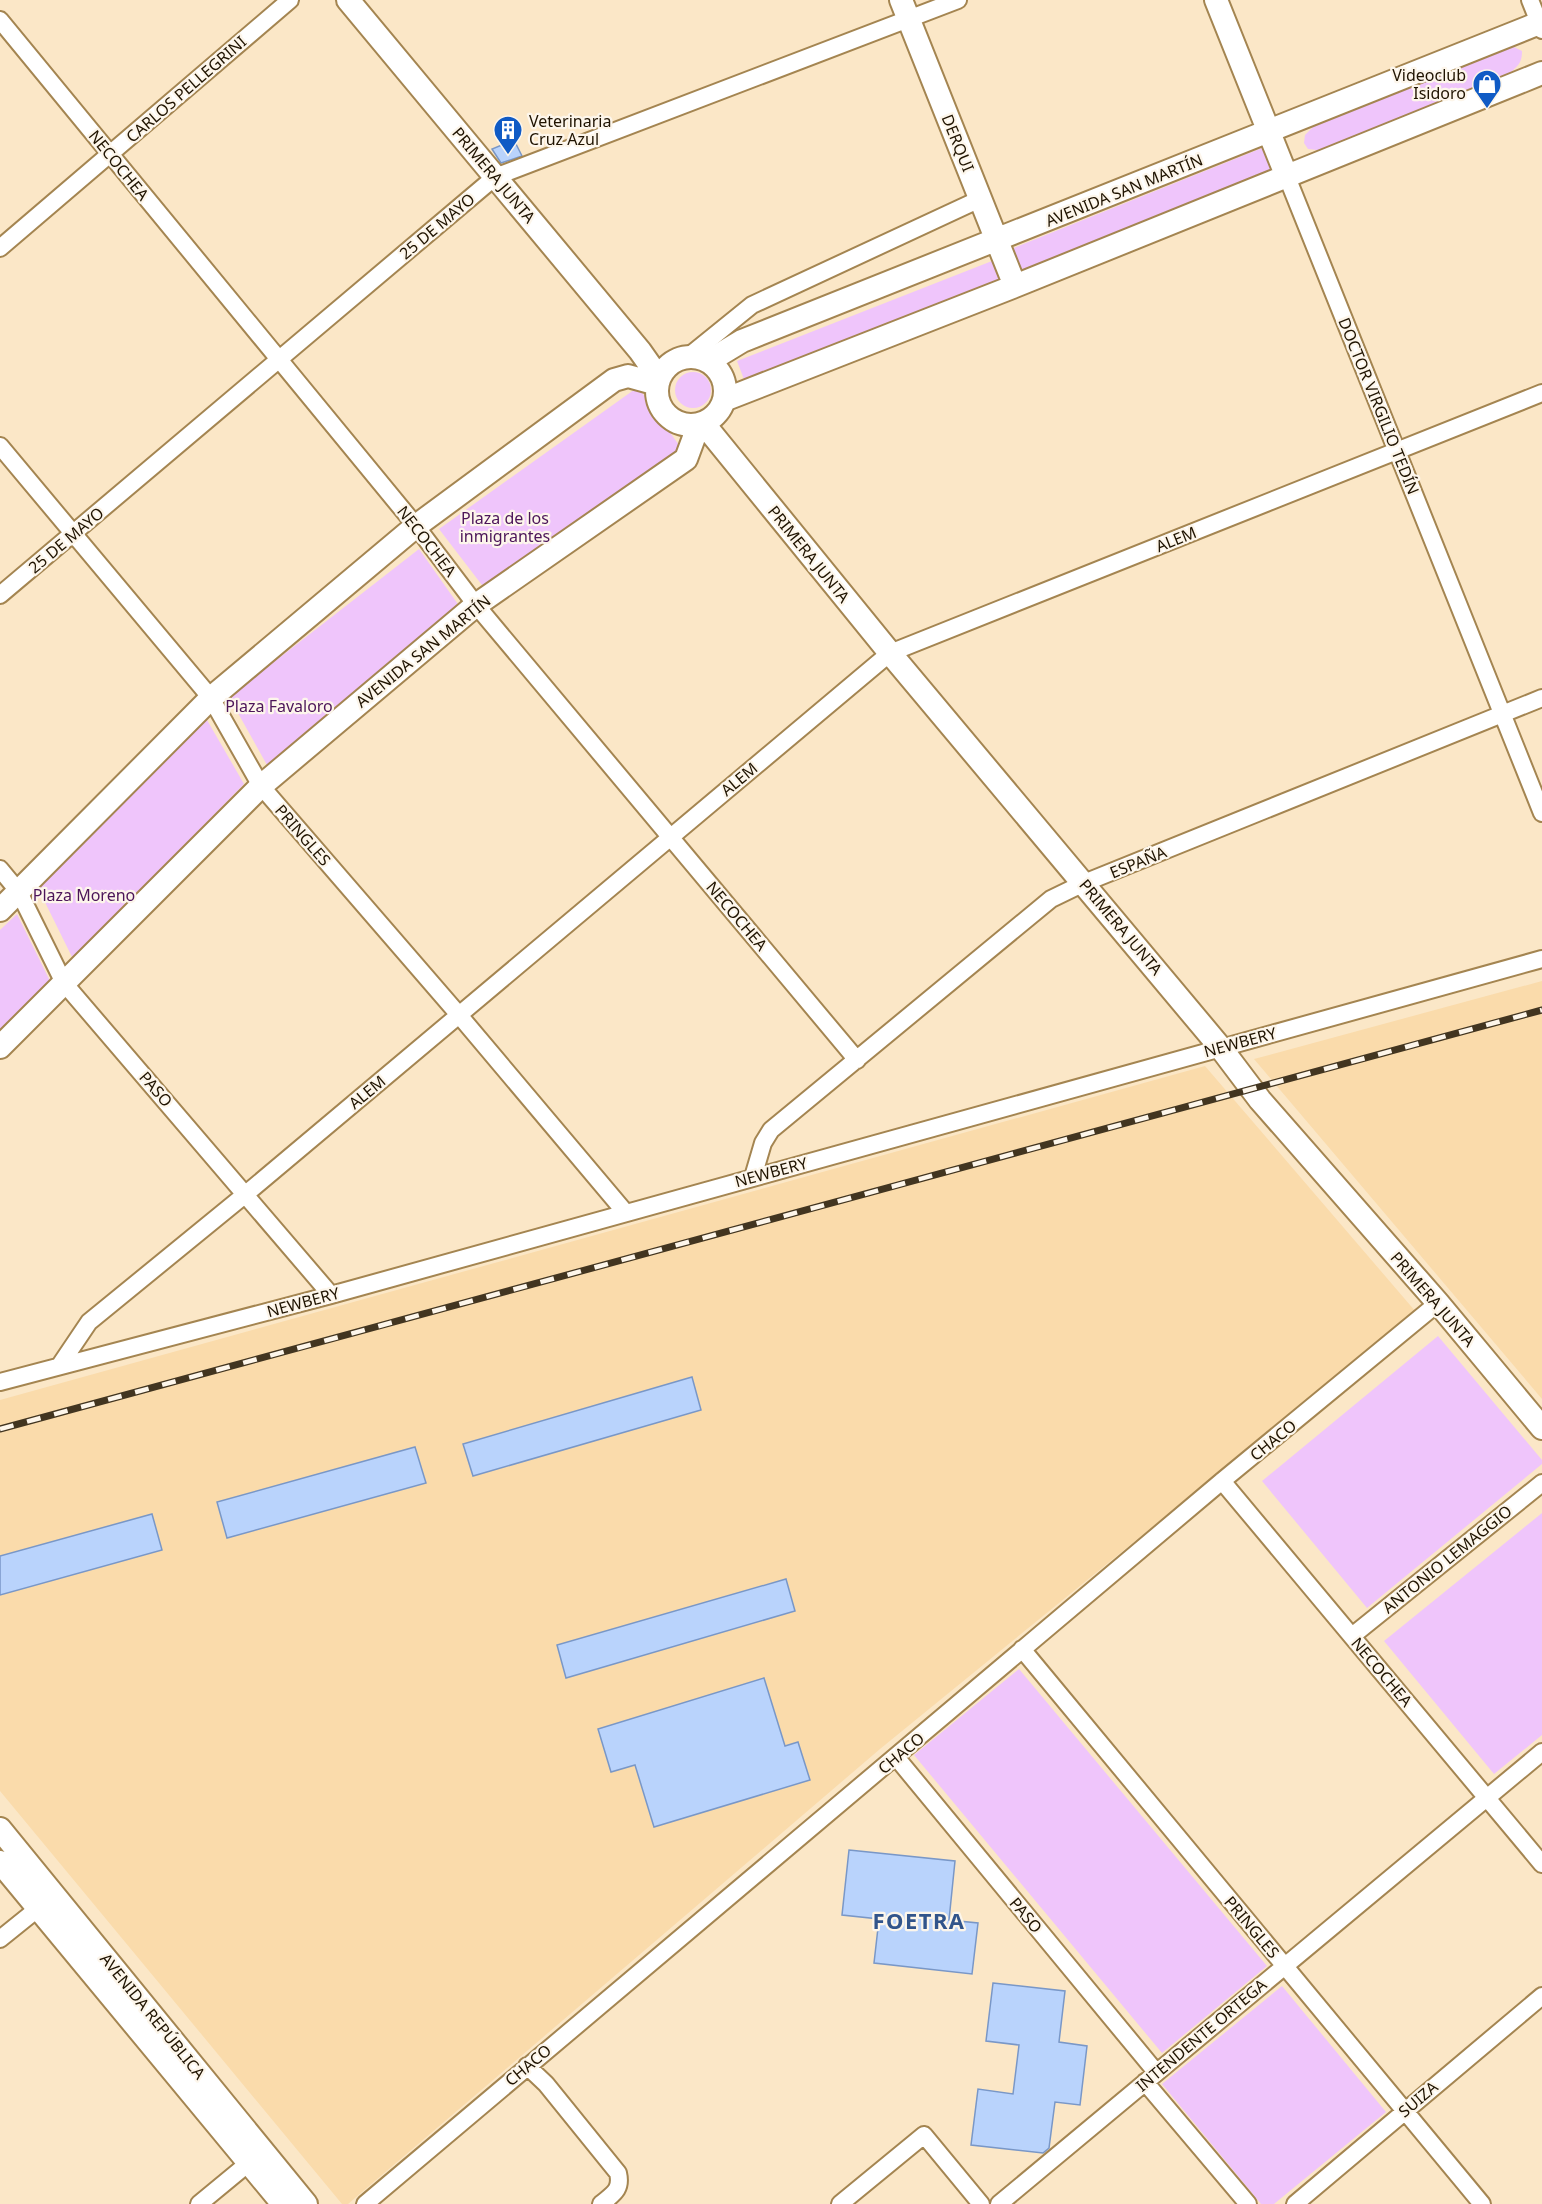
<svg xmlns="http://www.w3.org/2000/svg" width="1542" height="2204" viewBox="0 0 1542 2204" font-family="'Noto Sans',sans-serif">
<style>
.built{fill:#fadbab}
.green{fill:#efc5fb}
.building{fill:#b9d3fc;stroke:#7997c7;stroke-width:1.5}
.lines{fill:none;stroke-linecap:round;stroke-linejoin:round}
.street-casing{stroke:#a48551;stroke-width:20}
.secondary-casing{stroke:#a48551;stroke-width:26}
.street{stroke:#fff;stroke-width:16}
.secondary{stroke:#fff;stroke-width:22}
.rail-casing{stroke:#423520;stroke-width:7}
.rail{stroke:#fdf6eb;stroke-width:4.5;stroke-dasharray:14;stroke-linecap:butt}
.labels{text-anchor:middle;stroke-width:4.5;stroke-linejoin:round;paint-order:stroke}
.poi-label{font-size:16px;fill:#1f1301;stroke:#fdf6eb;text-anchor:end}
.street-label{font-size:16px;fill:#1f1301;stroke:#fdf6eb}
.park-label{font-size:16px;fill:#4c1559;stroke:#fdf6eb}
.district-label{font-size:22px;font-weight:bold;letter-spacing:1.5px;fill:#31548b;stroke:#fdf6eb}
</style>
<rect width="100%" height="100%" fill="#fbe7c7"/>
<path class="built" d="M1542,981v418l-288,-340z
M1205,1066l211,246 -536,437 -532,455h-6l-342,-413v-391z"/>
<path class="green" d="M1512,46l10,5c0,11 -3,14 -11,21l-184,79 -19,-2 -4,-6 1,-8 8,-8z
M1267,146l12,28 -261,105 -12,-28z
M992,261l8,20 -255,101 -8,-21z
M675 390a18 18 0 1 1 36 0a18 18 0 1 1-36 0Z
M638,387l43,61 -196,141 -46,-60z
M419,549l41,58 -193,158 -38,-68z
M207,720l37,64 -171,175 -35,-71z
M17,914l35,71 -52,50v-105z
M1438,1336l104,124v4l-175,144 -105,-127z
M1542,1513v222l-48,39 -110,-133z
M1019,1669l248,297 -105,87 -248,-298z
M1282,1986l104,126 -112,92h-13l-99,-120z"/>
<path class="building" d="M514,140l8,16 -21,7 -9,-14z
M692,1377l9,33 -228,66 -10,-32z
M415,1447l11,36 -199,55 -10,-36z
M152,1514l10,36 -162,45v-39z
M786,1579l9,32 -229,67 -9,-33z
M764,1678l21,68 13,-4 12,38 -156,47 -19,-62 -24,7 -13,-43z
M849,1850l106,11 -6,59 29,3 -6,51 -98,-11 5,-44 -37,-4z
M993,1983l72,8 -6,51 28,4 -7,59 -25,-3 -6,46 -6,5 -72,-8 7,-56 35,5 6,-49 -33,-4z"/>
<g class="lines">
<g class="street-casing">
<path id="street" d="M1530,0l12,30
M0,20l416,506 60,79 381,455
M1287,177l255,636
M0,248l290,-248
M689,356l63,-51 228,-106
M0,446l211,252 50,88 198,229 166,197
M0,595l495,-418 463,-177
M0,869l19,23 45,91 267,312
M753,1177l10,-34 8,-13 280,-231 33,-16 458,-185
M60,1365l29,-43 158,-129 643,-540 652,-260
M0,1382l331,-87 1211,-336
M1222,1481l320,383
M1352,1636l190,-153
M1022,1649l460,555
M896,1757l260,315
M0,1939l46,-37
M527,2066l19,18 72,89c4,17 -5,21 -17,31
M1145,2082l103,122
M199,2204l57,-47
M365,2204l857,-723 216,-178
M840,2204l84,-69 57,69
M999,2204l543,-452
M1295,2204l247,-208"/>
</g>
<g class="secondary-casing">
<path id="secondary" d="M348,0l292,351 19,27
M901,0l114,286
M1216,0l71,177
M657 391a34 34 0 1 1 68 0a34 34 0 1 1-68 0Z
M709,361l33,-20 800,-319
M724,400l291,-114 527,-213
M703,423l187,230 330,394 40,53 178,203 104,125
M0,910l211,-212 205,-172 198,-146 14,-4 29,8
M0,1047l261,-261 215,-181 210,-146 13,-35
M0,1829l306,375
M0,1862l283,342"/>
</g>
<use href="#street" class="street"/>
<use href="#secondary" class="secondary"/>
<g class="rail-casing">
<path id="rail" d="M0,1429l1542,-419"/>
</g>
<use href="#rail" class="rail"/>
</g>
<defs>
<g id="shop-pin" transform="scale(1.5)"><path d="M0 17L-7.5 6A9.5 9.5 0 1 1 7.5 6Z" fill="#105bc5" stroke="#fdf6eb"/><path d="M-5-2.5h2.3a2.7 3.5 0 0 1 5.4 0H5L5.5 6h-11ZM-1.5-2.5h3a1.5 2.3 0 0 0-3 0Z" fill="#fff"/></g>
<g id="building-pin" transform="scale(1.5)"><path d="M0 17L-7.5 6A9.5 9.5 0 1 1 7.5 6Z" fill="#105bc5" stroke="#fdf6eb"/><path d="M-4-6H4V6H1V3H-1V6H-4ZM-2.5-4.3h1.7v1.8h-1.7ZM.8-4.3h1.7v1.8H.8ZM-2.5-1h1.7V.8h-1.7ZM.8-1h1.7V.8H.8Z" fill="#fff"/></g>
</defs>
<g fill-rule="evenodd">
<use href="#shop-pin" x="1487" y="84"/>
<use href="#building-pin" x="508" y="130"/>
</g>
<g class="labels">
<g class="poi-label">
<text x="1466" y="81">Videoclub<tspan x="1466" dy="18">Isidoro</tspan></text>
<text x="529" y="127" text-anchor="start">Veterinaria<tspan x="529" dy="18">Cruz Azul</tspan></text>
</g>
<g class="street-label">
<text transform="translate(186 89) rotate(-41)" y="6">CARLOS PELLEGRINI</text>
<text transform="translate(958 143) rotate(68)" y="6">DERQUI</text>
<text transform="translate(119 165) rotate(51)" y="6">NECOCHEA</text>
<text transform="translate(494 175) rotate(50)" y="6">PRIMERA JUNTA</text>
<text transform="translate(1124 190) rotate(-22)" y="6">AVENIDA SAN MARTÍN</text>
<text transform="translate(437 226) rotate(-40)" y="6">25 DE MAYO</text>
<text transform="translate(1379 406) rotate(68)" y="6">DOCTOR VIRGILIO TEDÍN</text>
<text transform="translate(1176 539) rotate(-22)" y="6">ALEM</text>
<text transform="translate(66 540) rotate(-40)" y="6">25 DE MAYO</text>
<text transform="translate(427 541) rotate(52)" y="6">NECOCHEA</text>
<text transform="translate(809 554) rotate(51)" y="6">PRIMERA JUNTA</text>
<text transform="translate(423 651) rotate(-39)" y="6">AVENIDA SAN MARTÍN</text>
<text transform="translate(739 779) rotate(-40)" y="6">ALEM</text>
<text transform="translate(303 835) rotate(49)" y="6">PRINGLES</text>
<text transform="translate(1138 862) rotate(-22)" y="6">ESPAÑA</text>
<text transform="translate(737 916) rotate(50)" y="6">NECOCHEA</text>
<text transform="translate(1121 927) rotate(50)" y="6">PRIMERA JUNTA</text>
<text transform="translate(1240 1042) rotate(-15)" y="6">NEWBERY</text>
<text transform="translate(156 1089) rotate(49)" y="6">PASO</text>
<text transform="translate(367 1092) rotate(-40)" y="6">ALEM</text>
<text transform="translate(771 1172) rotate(-15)" y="6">NEWBERY</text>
<text transform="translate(1433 1299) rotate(49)" y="6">PRIMERA JUNTA</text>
<text transform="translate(303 1302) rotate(-15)" y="6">NEWBERY</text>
<text transform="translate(1273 1440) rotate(-39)" y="6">CHACO</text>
<text transform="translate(1447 1559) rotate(-39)" y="6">ANTONIO LEMAGGIO</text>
<text transform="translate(1382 1672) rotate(50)" y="6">NECOCHEA</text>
<text transform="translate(901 1753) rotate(-40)" y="6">CHACO</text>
<text transform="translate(1026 1915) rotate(50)" y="6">PASO</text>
<text transform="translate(1252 1927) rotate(50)" y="6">PRINGLES</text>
<text transform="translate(153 2016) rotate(51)" y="6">AVENIDA REPÚBLICA</text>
<text transform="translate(1201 2035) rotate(-40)" y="6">INTENDENTE ORTEGA</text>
<text transform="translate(528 2065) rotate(-40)" y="6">CHACO</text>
<text transform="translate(1418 2099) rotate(-40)" y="6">SUIZA</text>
</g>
<g class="park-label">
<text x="505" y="524">Plaza de los<tspan x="505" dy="18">inmigrantes</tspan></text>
<text x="279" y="712">Plaza Favaloro</text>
<text x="84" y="901">Plaza Moreno</text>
</g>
<g class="district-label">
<text x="919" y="1929">FOETRA</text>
</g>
</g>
</svg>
